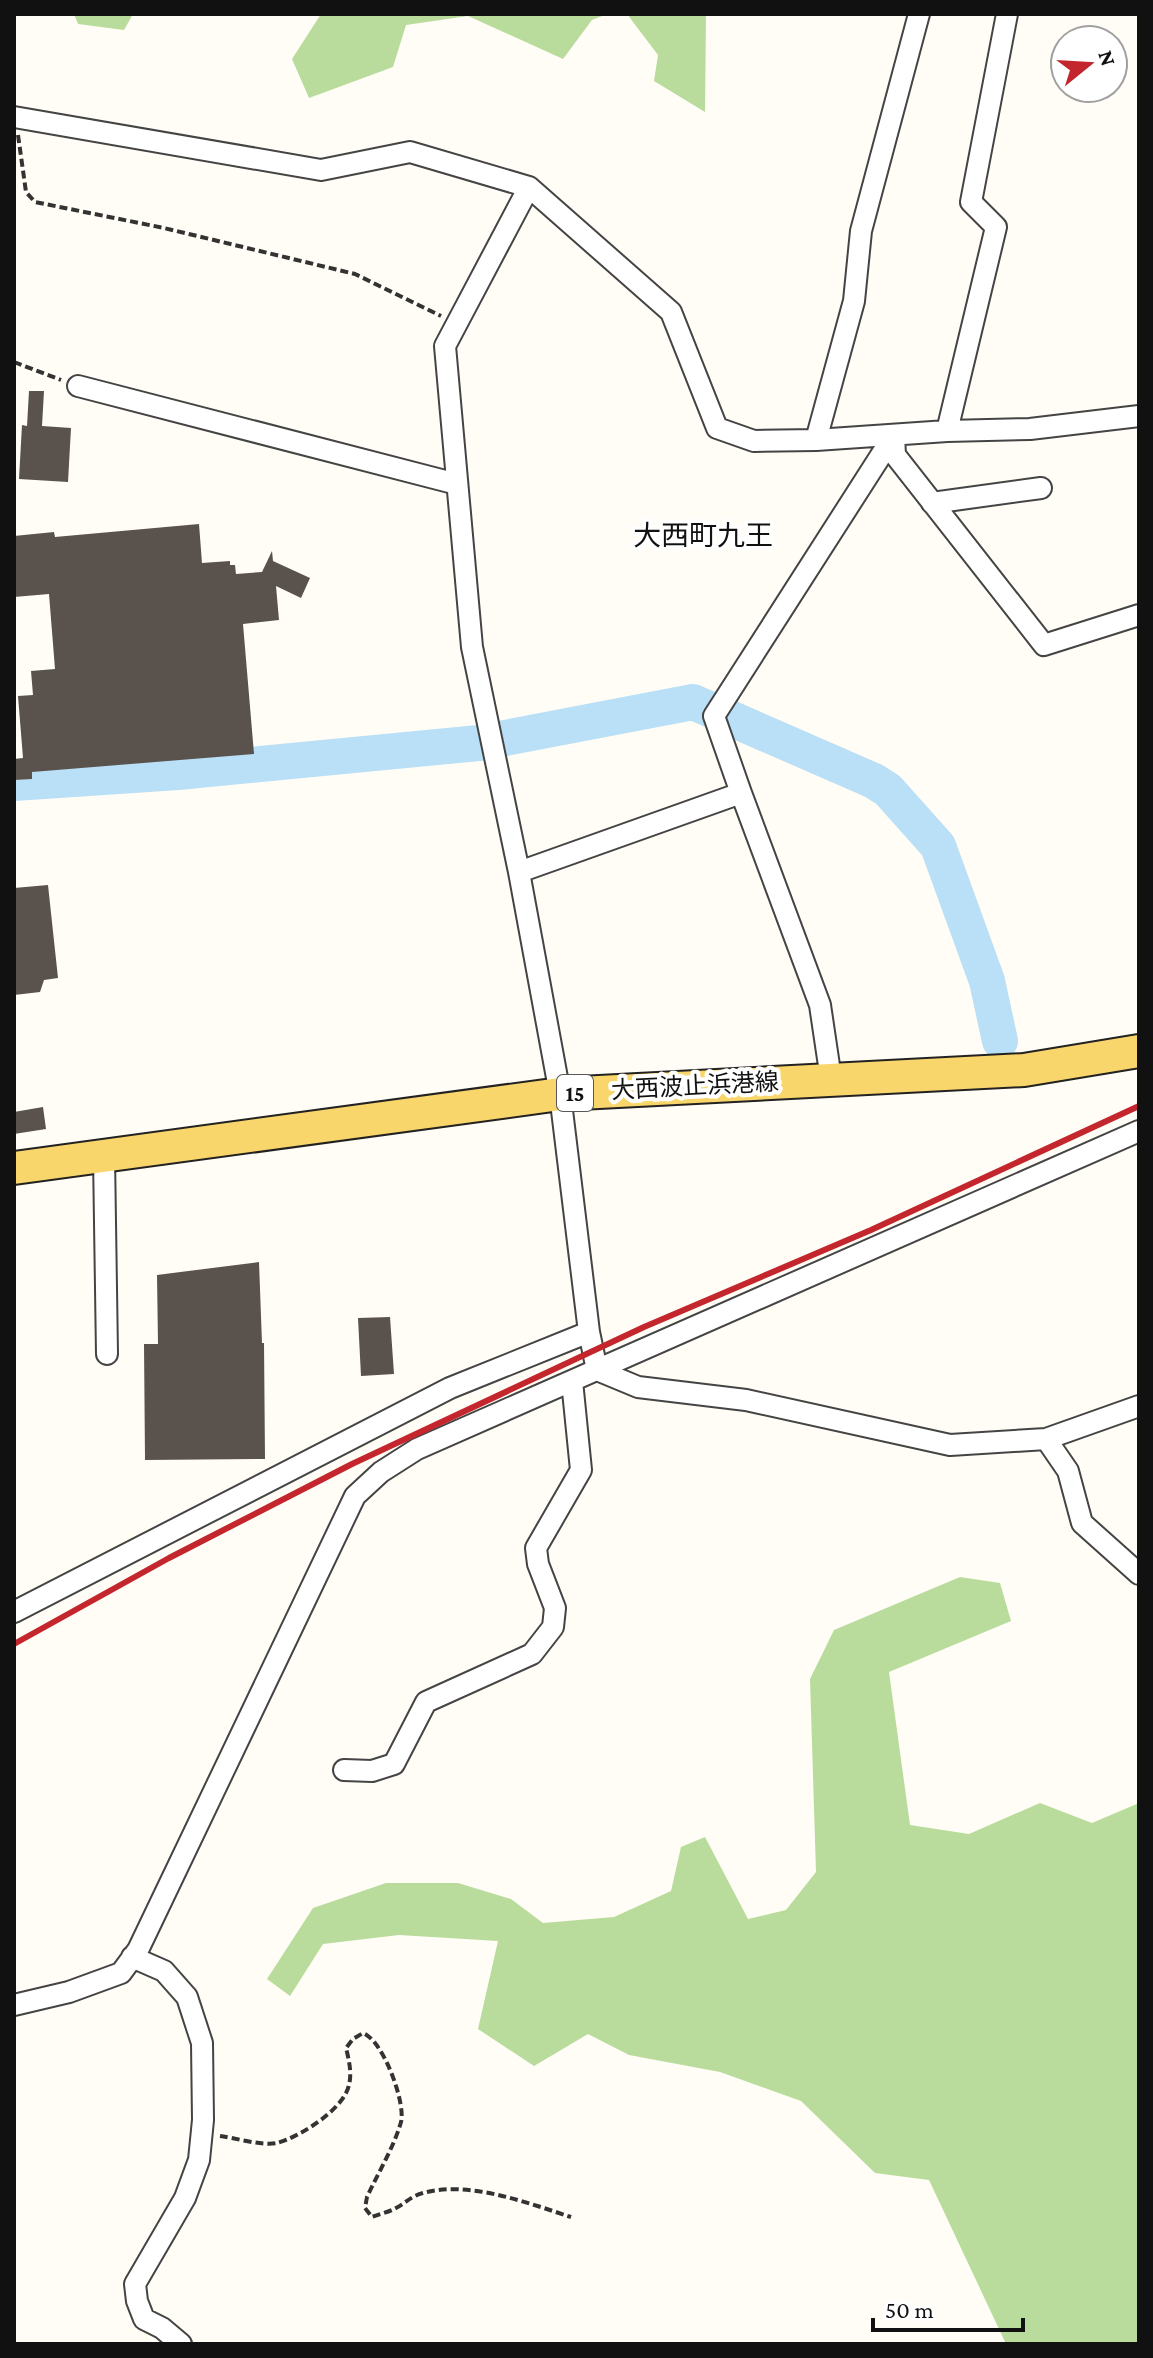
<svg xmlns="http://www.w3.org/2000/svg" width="1153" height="2358" viewBox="0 0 1153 2358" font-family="'Crimson Pro','Noto Sans JP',serif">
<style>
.forest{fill:#b9dc9c}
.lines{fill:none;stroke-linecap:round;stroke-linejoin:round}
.river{stroke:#b9e0f7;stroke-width:36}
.building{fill:#5a524d}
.street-casing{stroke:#444;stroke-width:24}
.primary-casing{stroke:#222;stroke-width:36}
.path{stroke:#333;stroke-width:4;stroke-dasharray:8 4;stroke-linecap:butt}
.street{stroke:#fff;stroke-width:20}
.primary{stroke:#f9d66b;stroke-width:32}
.rail{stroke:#c4262e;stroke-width:6}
.labels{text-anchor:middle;stroke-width:8;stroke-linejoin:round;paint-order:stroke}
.shield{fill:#fff;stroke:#585858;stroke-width:2}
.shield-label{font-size:22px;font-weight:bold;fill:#111}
.street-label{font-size:24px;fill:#111;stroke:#fff}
.quarter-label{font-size:28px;fill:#111;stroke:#fff}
</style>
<rect width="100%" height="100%" fill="#fffdf5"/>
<path class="forest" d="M74,14h59l-9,16 -46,-6z
M321,14h286l-15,6 -29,39 -95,-43 -62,9 -13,42 -84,31 -17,-39z
M627,14h79l-1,98 -51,-31 4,-26z
M960,1577l40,6 11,38 -122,51 21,153 59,9 71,-31 52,20 47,-20v541h-133l-77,-164 -54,-7 -74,-72 -81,-29 -91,-17 -41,-21 -54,32 -56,-37 20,-88 -99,-6 -76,9 -33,52 -23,-17 46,-71 73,-25h72l53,16 32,24 71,-6 57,-26 10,-44 24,-10 43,82 38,-9 30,-38 -6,-193 24,-49z"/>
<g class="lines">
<path class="river" d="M14,783l164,-11 301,-29 214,-41 181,79 14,9 50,56 49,135 13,60"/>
</g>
<path class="building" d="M29,391h15l-2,35 29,2 -3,54 -49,-3 3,-54 5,1z
M199,524l3,39 28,-2v4h5l1,9 26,-2 10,-21 1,10 37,17 -9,20 -25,-12 3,34 -36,4 11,130 -222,18v7l-18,1v-21l9,-1 -5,-62 15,-1 -2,-24 24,-2 -6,-75 -35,3v-61l40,-4 1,5z
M48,885l10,93 -14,2 -4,12 -26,3v-107z
M43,1107l3,22 -32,5v-22z
M259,1262l3,81h2l1,116 -120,1 -1,-116h14l-1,-69z
M390,1317l4,57 -33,2 -3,-58z"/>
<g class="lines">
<g class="street-casing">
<path id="street" d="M14,117l307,53 89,-18 119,35 142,125 46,116 37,13 62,-1 38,-139 7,-70 58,-217
M529,187l-84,159 27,301 47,225 41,222 29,238 8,38
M78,386l379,98
M947,431l49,-204 -25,-25 36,-188
M894,435l1,20 149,190 95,-30
M816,440l131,-9 83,-2 109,-13
M932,503l109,-15
M519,872l222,-79
M831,1079l-11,-74 -79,-212 -27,-77 180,-281
M104,1156l3,198
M597,1370l41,17 108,13 204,45 96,-6 93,-33
M1046,1439l22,32 14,52 57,51
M14,1612l436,-224 139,-56
M344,1770l28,1 22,-7 32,-62 106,-48 21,-27 2,-19 -17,-44 -2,-16 45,-78 -9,-89
M132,1957l32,14 23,26 15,46 1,77 -4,40 -14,38 -50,86 2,17 7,18 18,9 19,16
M14,2005l55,-13 52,-19 17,-23 217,-454 26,-24 36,-23 722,-318"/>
</g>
<g class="primary-casing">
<path id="primary" d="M14,1168l546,-74 464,-24 115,-19"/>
</g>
<path class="path" d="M18,135l8,57 9,10 129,26 191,46 86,42
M14,362l47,18
M220,2136c16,2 41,10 57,7 23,-6 67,-34 72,-58 3,-12 0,-25 -3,-37l7,-9 10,-6c20,7 43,70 38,89 -7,25 -23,51 -34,75l-2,11 7,9c8,-3 17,-5 24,-9 10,-5 15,-12 27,-15 45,-13 105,10 148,24"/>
<use href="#street" class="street"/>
<use href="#primary" class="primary"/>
<path class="rail" d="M14,1644l155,-86 183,-94 292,-137 227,-97 268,-124"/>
</g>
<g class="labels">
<rect class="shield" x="557" y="1075" width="36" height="36" rx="6"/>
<g class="shield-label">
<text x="575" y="1101">15</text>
</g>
<g class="street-label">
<text transform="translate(695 1086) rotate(-3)" y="8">大西波止浜港線</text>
</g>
<g class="quarter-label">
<text x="703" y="545">大西町九王</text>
</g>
</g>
<rect width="1153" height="2358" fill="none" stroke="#111111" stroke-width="32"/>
<g transform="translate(1089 64) rotate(72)"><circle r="38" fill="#ffffff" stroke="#a0a0a0" stroke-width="2"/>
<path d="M0-6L14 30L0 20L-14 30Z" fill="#c4262e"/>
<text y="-12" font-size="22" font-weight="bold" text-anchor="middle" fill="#111111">N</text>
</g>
<path d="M873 2318v12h150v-12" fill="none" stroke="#111111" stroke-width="4"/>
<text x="885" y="2318" font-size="24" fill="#111111" stroke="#ffffff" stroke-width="6" paint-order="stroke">50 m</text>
</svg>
